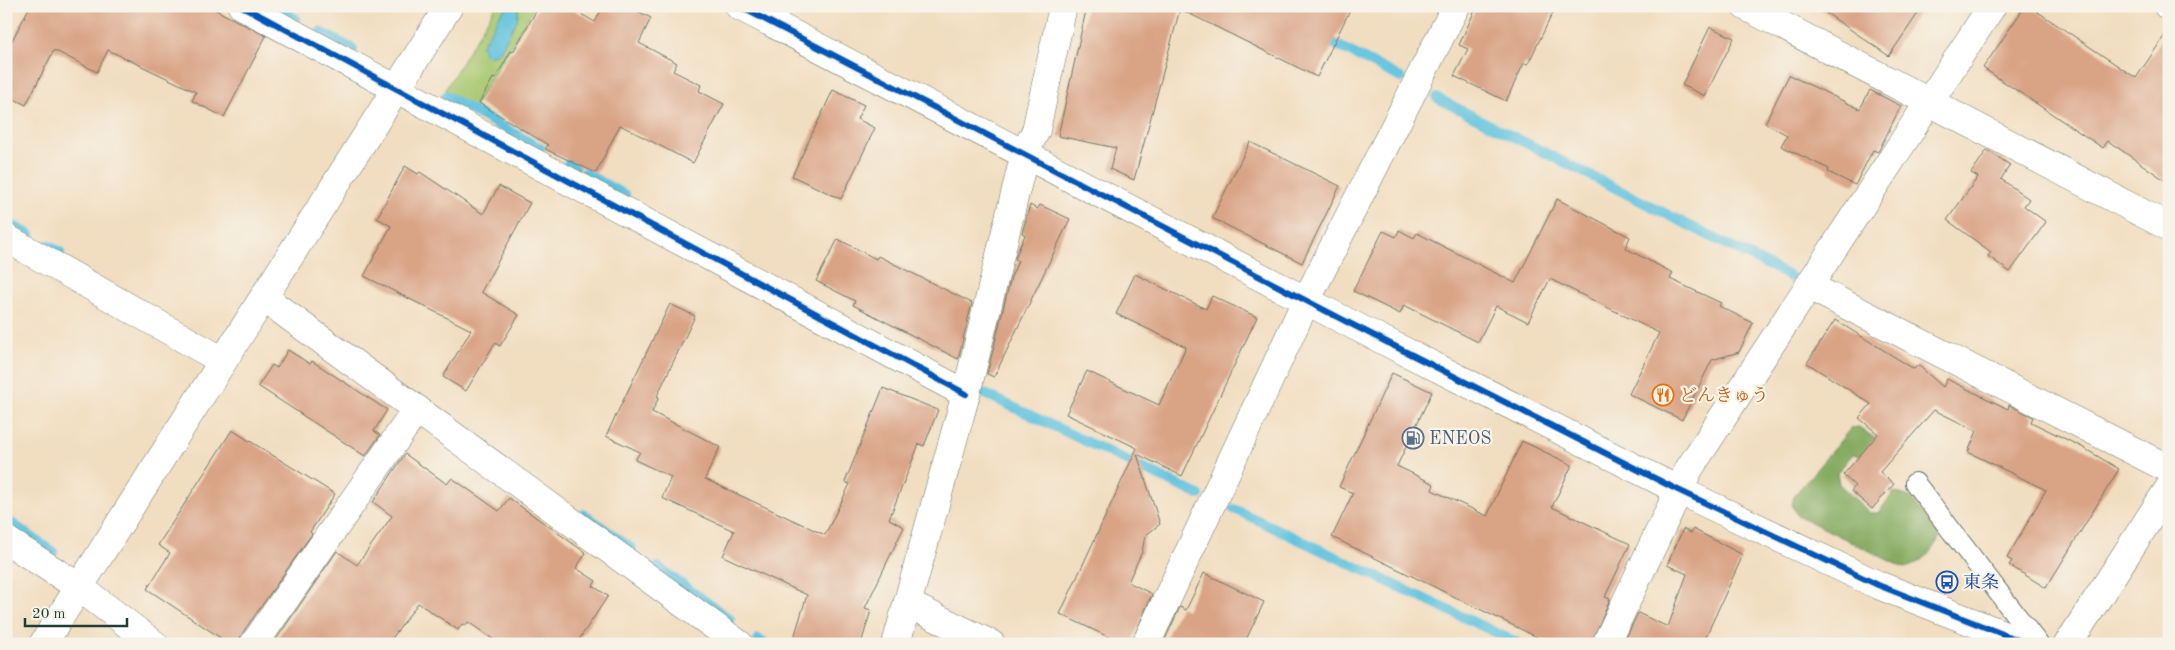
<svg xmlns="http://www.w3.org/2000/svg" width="2175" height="650" viewBox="0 0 2175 650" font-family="'Old Standard TT','Noto Serif JP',serif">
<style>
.green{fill:#a8c870;stroke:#648252}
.forest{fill:#86ac62;stroke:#52744b}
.water{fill:#60c2de;stroke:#408089}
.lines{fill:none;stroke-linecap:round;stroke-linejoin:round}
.stream{stroke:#60c2de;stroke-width:10}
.building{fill:#d9a385}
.service-casing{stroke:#687565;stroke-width:22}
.minor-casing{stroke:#687565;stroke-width:29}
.tertiary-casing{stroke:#687565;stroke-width:29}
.service{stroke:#fff;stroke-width:20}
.minor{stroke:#fff;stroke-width:28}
.tertiary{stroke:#fff;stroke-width:28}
.cycleway-casing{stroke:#f7f3e8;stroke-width:9}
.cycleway{stroke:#0057b8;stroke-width:6}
.labels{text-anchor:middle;stroke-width:4.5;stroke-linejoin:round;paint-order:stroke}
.food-label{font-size:18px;fill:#c56008;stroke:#f7f3e8;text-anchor:start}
.service-label{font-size:18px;fill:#4e5e75;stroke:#f7f3e8;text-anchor:start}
.transit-label{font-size:18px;fill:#164399;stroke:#f7f3e8;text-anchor:start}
</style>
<rect width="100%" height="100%" fill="#f7f3e8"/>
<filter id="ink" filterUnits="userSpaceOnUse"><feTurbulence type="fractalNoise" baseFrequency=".02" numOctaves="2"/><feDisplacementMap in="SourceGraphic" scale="10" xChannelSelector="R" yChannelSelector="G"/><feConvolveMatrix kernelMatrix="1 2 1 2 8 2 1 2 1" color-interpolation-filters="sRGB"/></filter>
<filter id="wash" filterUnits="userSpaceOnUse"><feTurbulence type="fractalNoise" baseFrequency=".0096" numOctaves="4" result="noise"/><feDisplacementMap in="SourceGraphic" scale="20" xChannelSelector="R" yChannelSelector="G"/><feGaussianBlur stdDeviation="1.12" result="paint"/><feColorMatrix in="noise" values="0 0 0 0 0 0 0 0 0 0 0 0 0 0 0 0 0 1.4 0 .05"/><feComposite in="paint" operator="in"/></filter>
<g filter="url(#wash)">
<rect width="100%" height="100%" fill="#f1ddbf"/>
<path class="green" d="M496,6h39l-61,101 -29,-17z"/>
<path class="forest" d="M1859,427l18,13 -8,19 -16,-5 -16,19 2,11 31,29h8l16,-21 16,5 29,37c0,15 -22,32 -35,34l-107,-53 -5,-9 2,-10 57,-68z"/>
<path class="water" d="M509,6h10l-2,14 -18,33 -10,3 -5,-2 -2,-9 20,-33z"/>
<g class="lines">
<path class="stream" d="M275,7l21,12
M320,32l33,17
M1323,38l78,40
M446,96l94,52
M1437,98l354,179
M568,164l7,4
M584,173l41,22
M6,222l24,13
M48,245l12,7
M977,390l222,105
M1234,509l286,135
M584,514l48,35
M6,519l47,33
M658,567l72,52
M758,639l7,5"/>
</g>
<g id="blocks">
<path class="building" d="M30,6h178l58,30 -42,81 -32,-16 4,-9 -88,-42 -11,22 -43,-22 -28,55 -20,-10v-43z
M539,6h28l28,16 8,-16h25l23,12 -12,25 38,20 -4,8 28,14 -2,6 25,13 -31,59 -73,-38 -24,48 -51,-24 3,-4 -69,-42 14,-25 2,1 16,-28 2,1z
M1087,6h265l-35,71 -137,-68 -46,171 -24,-11 6,-21 -58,-12z
M1477,6h79l-28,58 -4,-1 -18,38 -52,-25 14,-27 -9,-4z
M1816,6h107l-34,50z
M2025,6h4l107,72 33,-49v154l-61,-42 -5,7 -120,-80z
M1710,27l24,11 -29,58 -23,-11z
M1789,75l71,34 10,-19 31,16 -23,46 -5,-2 -18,35 -27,-13 1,-3 -48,-23 6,-11 -22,-12z
M833,90l31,15 -7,14 18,9 -34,71 -49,-23z
M1250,142l90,44 -38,77 -90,-45z
M1987,150l23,15 -9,14 28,20 -5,7 22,16 -36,50 -22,-16 3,-4 -44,-32 31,-43 -7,-4z
M405,166l13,8 2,-2 63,42 16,-28 31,17 -49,89 38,23 -19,31 -5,-3 -29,48 -23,-14 28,-47 -107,-54 27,-50 -14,-8z
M1557,199l73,38 -5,11 48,25 -3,6 51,24 -2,3 34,17 -14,29 -27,8 -30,60 -53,-26 30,-61 -109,-54 -22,43 -32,-16 -18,36 -74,-37 -4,9 -47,-23 30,-60 13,6 3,-7 15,8 3,-5 98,50z
M1030,205l7,4 3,-4 30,14 -76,158 -7,-3 24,-97 7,-16 -3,-2 2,-6 8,-18 -3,-2z
M838,239l38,20 2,-3 94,47 -14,56 -105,-54 2,-4 -39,-20z
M1135,274l71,35 6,-13 45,21 -75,159 -45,-22 23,70 -15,12 -3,16 -14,30 24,12 -21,50h-8l-63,-30 77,-166 -71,-34 21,-43 72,34 27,-58 -70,-33z
M670,304l25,12 -38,80 2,1 -7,15 68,35 -15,32 120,56 25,-51 -5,-2 38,-94 55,22 -14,36 -5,-2 -30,75 15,8 -39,81 6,2 -10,34h-69l15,-49 -84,-39 11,-25 -72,-33 9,-21 -36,-17 5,-8 -34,-16z
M1835,320l79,49 4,-4 25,22 4,-8 61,30 1,-4 24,12 -2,5 51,25 37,22 -73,119 -37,-23 3,-4 -5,-3 39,-68 -78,-38 9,-21 -43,-21 -54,62 14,12 -22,25 -21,-18 4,-5 -12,-11 35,-41 -19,-16 12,-14 -64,-41z
M288,350l22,14 2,-3 75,49 -13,21 6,4 -15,21 -107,-70 14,-21 5,3z
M1392,373l40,19 -35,74 37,18 -2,6 55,26 35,-75 50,24 -20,42 78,37 -25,53 5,2 -19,45h-40l-219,-107 21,-44 -14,-6z
M232,430l103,64 -25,38 2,2 -71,101 -2,9h-9l-83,-55 23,-36 -12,-8z
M405,454l42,30 5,-6 47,33 10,-13 77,55 -10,15 20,13 -3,5 15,10 -32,48h-76l-32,-22 -3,4 -3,-2 -4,6 -40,-27 -30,41h-115l64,-93 20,14 35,-49 -19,-14z
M1683,529l8,4 2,-4 50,26 -40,88 2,1h-82l15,-31 30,14 19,-53 -20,-9z
M1204,573l60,29 -20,42h-81l17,-37 6,3z"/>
</g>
</g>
<g filter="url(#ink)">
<use href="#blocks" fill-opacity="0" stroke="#687565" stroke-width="1"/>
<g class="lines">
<g class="service-casing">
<path id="service" d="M1915,483l123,161"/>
</g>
<g class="minor-casing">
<path id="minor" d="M242,6l724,388
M1745,6l424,221
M2168,6l1,1
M6,238l217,123
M1809,286l360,183
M264,298l475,346
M6,540l73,47 75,57
M908,604l83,40
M254,644l163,-235
M896,644l70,-250 59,-241 11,-23 27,-124
M1146,644l160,-343 150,-295
M1606,644l83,-175 303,-463
M2068,644l101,-156"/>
</g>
<g class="tertiary-casing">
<path id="tertiary" d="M739,6l614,319 325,165 200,95 150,59
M43,644l406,-638"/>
</g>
<use href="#service" class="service"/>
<use href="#minor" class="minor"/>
<use href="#tertiary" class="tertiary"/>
<g class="cycleway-casing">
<path id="cycleway" d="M242,6l724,388
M739,6l614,319 325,165 200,95 150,59"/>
</g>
<use href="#cycleway" class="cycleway"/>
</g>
</g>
<defs>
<g id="restaurant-ring" transform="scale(1.125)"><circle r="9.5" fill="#f7f3e8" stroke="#e8710a" stroke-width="1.5"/><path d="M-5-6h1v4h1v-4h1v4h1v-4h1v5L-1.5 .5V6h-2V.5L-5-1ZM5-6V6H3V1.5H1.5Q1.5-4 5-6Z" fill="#e8710a"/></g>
<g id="fuel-ring" transform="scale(1.125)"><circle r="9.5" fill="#f7f3e8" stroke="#5c6f8a" stroke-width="1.5"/><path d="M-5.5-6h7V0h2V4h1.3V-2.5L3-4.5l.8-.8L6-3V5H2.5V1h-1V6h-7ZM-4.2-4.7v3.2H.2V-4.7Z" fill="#5c6f8a"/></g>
<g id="bus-ring" transform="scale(1.125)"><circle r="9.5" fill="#f7f3e8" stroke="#1a4fb4" stroke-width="1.5"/><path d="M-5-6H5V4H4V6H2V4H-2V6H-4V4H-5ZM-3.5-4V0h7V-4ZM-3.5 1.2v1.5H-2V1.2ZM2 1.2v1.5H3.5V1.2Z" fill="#1a4fb4"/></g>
</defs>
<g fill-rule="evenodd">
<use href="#restaurant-ring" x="1663" y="395"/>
<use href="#fuel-ring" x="1413" y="438"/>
<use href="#bus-ring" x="1947" y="582"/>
</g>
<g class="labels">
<g class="food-label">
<text x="1679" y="401">どんきゅう</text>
</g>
<g class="service-label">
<text x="1429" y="444">ENEOS</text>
</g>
<g class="transit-label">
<text x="1963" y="588">東条</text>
</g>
</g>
<rect width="2175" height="650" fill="none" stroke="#f7f3e8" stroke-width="25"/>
<path d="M25 618v8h102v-8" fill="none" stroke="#1f3d34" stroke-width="2.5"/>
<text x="32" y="618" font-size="15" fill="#1f3d34" stroke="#f7f3e8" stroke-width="4" paint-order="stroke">20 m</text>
</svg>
